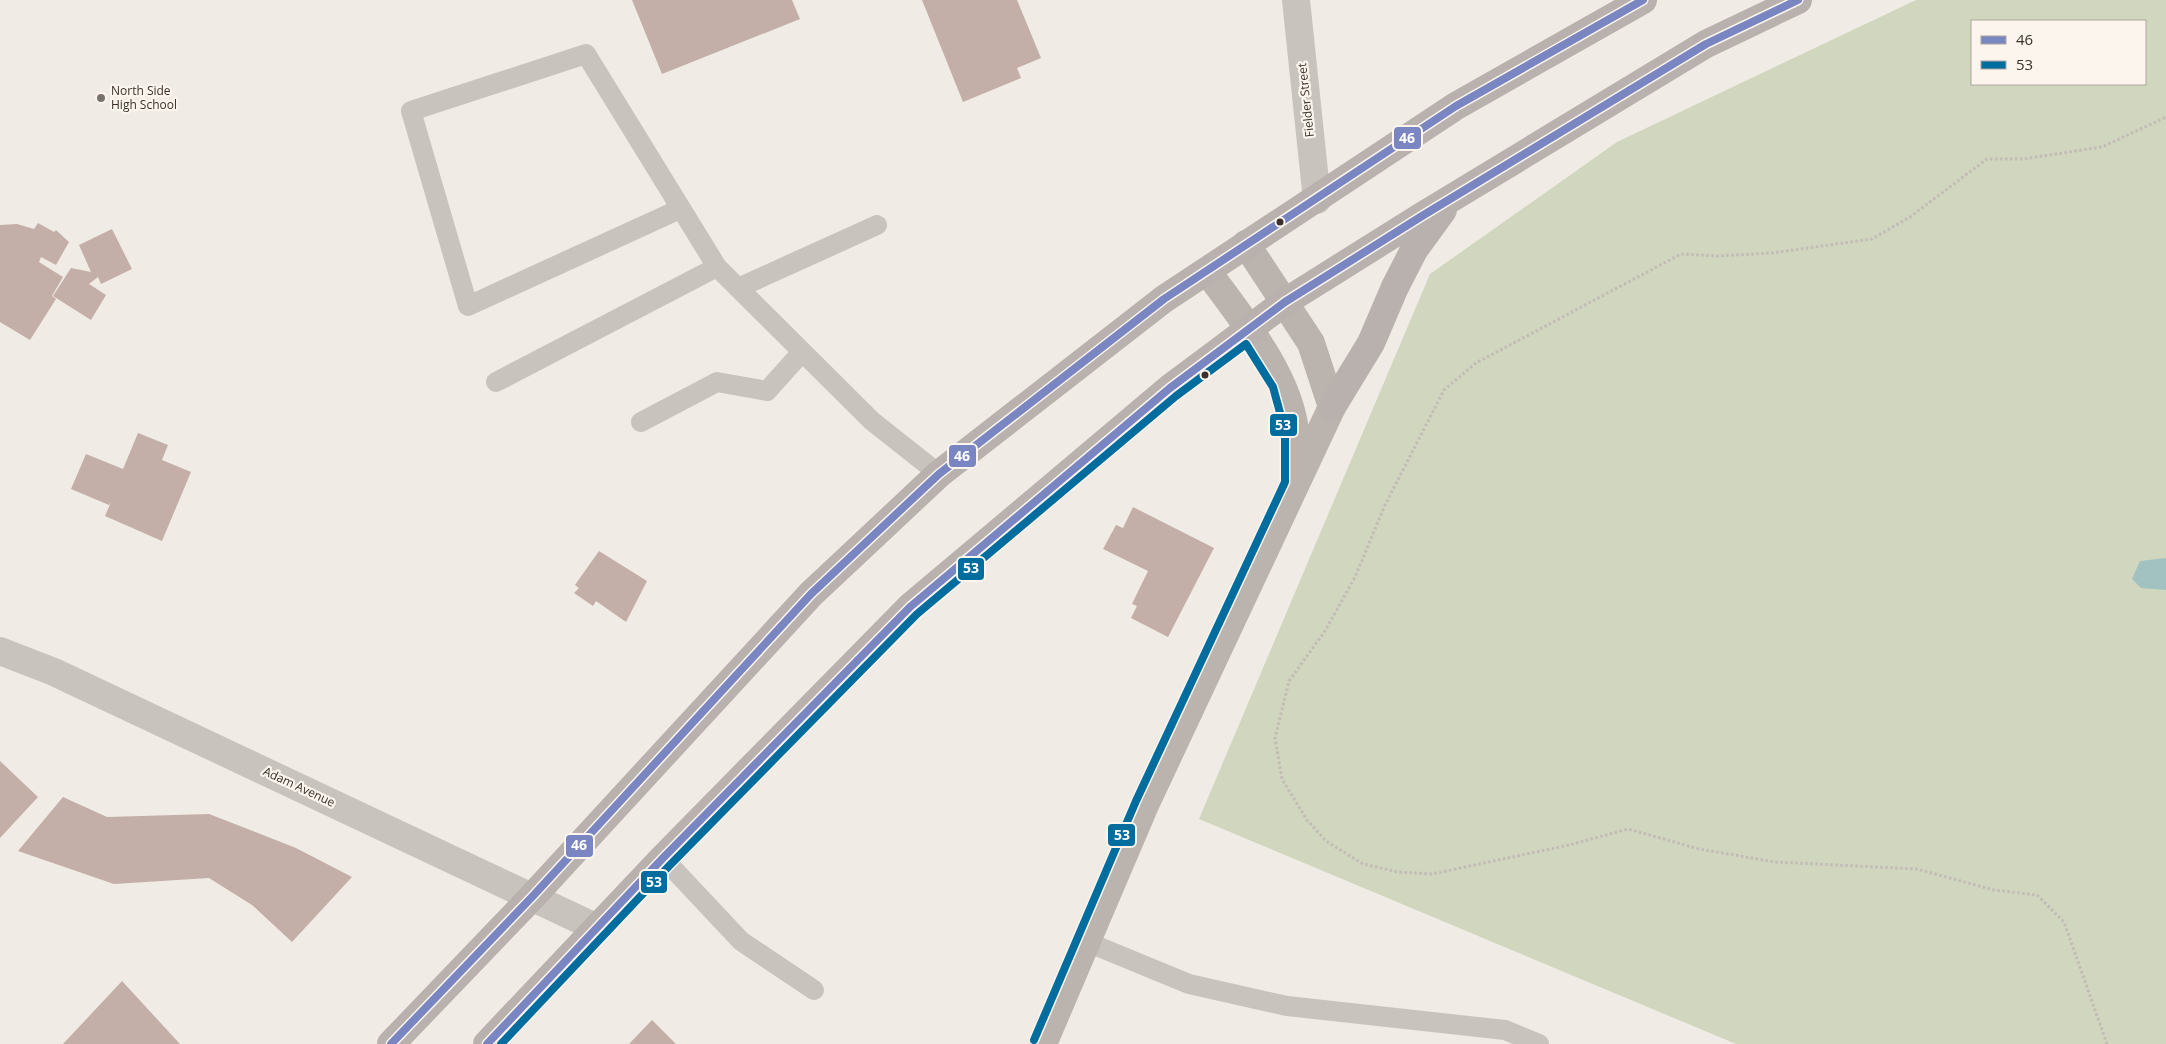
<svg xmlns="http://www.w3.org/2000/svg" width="2166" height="1044" viewBox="0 0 2166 1044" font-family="'Open Sans',sans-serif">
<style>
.green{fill:#d1d6bf;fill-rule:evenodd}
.water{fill:#a1c2c1}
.building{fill:#c3afa7}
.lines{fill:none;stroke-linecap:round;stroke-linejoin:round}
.path{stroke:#c2bbb6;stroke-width:3;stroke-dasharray:2.5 2.5;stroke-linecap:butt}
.lane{stroke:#c9c3be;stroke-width:20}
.street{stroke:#c9c3be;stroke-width:28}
.secondary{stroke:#bab3ae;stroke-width:28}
.primary{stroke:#b8b1ad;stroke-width:28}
.bus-1-casing{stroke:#fbf5ee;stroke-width:11}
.bus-2-casing{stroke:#fbf5ee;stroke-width:11}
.bus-1{stroke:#7986c2;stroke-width:8}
.bus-2{stroke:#006d9e;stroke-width:8}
.poi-dot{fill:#7a716c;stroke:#fbf5ee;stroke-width:2}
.bus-dot{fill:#3b302b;stroke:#fbf5ee;stroke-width:2}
.labels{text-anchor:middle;stroke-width:4.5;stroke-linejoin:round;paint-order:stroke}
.poi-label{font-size:12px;fill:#3b302b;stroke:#fbf5ee;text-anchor:start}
.street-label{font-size:12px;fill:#3b302b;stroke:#fbf5ee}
.line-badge{stroke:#fbf5ee;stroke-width:2}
.badge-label{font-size:14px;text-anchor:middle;font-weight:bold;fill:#fff}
</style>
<rect width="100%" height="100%" fill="#f0ebe5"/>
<path class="green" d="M1916,0h250v1044h-430l-537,-225 231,-545 187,-132zM1972,21h173v63h-173z"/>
<path class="water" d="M2166,558v32l-25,-2 -9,-9 8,-18z"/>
<path class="building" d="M632,0h160l8,19 -138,55z
M922,0h95l24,58 -24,10 4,10 -58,24z
M38,223l16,9 2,-2 13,12 -13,23 -15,-8 -2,5 24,15 -11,19 4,3 -26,41 -30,-18v-97l17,-1 17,5z
M112,229l20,40 -31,15 -3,-7 -9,7 17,11 -15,25 -38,-24 18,-28 20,4 -12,-27z
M138,433l30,12 -6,15 29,12 -29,69 -57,-25 6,-14 -2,3 -38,-16 15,-35 37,15z
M1133,507l81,41 -46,89 -37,-19 6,-12 -5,-2 16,-33 -45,-22 13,-24 7,3z
M599,551l48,30 -21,41 -30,-21 -3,5 -19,-13 5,-5 -4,-3z
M0,761l38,36 -38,41z
M63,797l44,20 102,-3 87,34 56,29 -60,65 -40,-37 -43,-27 -95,6 -96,-33z
M122,981l58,63h-117z
M652,1020l24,24h-47z"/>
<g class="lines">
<path class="path" d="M2107,1044l-43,-122 -27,-27 -43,-5 -77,-21 -142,-7 -76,-13 -71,-20 -59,16 -137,29 -34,-2 -35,-8 -37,-23 -19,-21 -25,-41 -7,-41 14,-57 36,-50 30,-54 30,-72 59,-115 32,-27 205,-109 36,2 55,-3 100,-14 38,-22 77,-58h36l79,-12 64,-30"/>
<path class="lane" d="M680,209l-212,97 -57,-195 175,-57 131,213 155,154 67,53
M738,288l139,-63
M496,382l221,-115
M641,422l76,-40 50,9 35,-39
M663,858l78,83 73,49
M1087,942l102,42 98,22 218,24 34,14"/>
<path class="street" d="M1296,0l21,200
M0,651l54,21 543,256"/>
<path class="secondary" d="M1207,271c32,44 83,105 88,161 2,15 0,31 0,46
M1043,1044l102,-239 187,-398 -21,-64 -65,-99"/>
<path class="primary" d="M1332,407l39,-64 24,-56 19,-37 29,-40
M391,1044l141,-147 279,-303 128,-120 225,-175 292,-193 187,-106
M487,1044l176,-186 247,-251 260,-219 115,-86 137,-86 284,-172 92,-44"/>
<g class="bus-1-casing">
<path id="bus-1" d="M391,1044l141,-147 279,-303 128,-120 225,-175 292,-193 187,-106
M487,1044l176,-186 247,-251 260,-219 115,-86 137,-86 284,-172 92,-44"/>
</g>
<g class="bus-2-casing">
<path id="bus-2" d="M501,1044l169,-179 247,-251 259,-218 70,-52 27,43 12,44v51l-149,319 -102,239"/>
</g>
<use href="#bus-1" class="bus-1"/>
<use href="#bus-2" class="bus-2"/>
</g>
<circle class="poi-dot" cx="101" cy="98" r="5"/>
<g class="bus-dot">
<circle cx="1280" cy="222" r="4.5"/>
<circle cx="1205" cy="375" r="4.5"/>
</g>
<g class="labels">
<g class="poi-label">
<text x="111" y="95">North Side<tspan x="111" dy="14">High School</tspan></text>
</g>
<g class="street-label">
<text transform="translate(1306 100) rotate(-96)" y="4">Fielder Street</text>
<text transform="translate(299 787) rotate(25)" y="4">Adam Avenue</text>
</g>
</g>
<g class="line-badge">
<rect x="1393" y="126" width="29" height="24" rx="5" fill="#7986c2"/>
<rect x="1269" y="413" width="29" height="24" rx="5" fill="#006d9e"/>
<rect x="948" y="444" width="29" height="24" rx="5" fill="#7986c2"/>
<rect x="957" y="557" width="28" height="24" rx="5" fill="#006d9e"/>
<rect x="1107" y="823" width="29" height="24" rx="5" fill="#006d9e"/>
<rect x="565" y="834" width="29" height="24" rx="5" fill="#7986c2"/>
<rect x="640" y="870" width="28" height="24" rx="5" fill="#006d9e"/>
</g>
<g class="badge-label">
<text x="1407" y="143">46</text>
<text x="1283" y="430">53</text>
<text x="962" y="461">46</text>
<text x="971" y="573">53</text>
<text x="1122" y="840">53</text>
<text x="579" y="850">46</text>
<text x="654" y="887">53</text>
</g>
<rect x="1971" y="20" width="175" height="65" fill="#fbf5ee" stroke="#aea6a0"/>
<rect x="1981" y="36" width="25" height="8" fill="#7986c2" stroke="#aea6a0"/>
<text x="2016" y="45" font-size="15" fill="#3b302b">46</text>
<rect x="1981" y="61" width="25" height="8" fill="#006d9e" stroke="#aea6a0"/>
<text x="2016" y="70" font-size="15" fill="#3b302b">53</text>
</svg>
